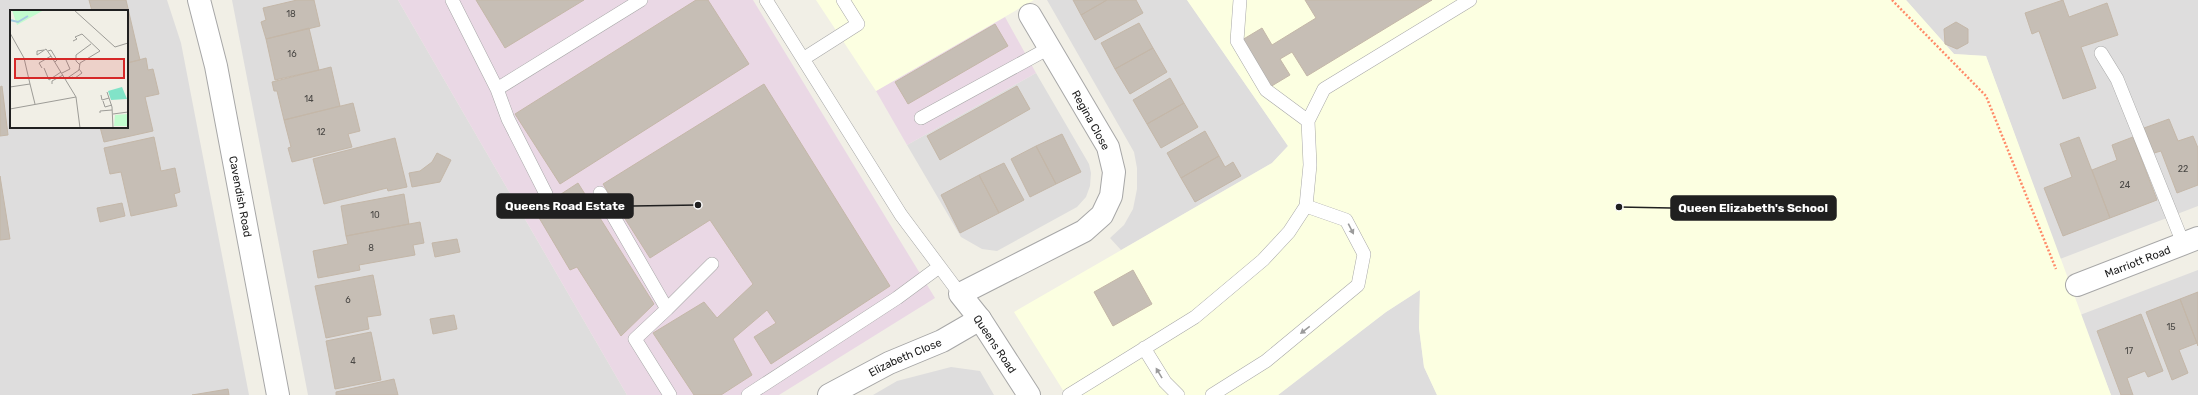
<svg xmlns="http://www.w3.org/2000/svg" width="2198" height="395" viewBox="0 0 2198 395" font-family="Rubik,sans-serif">
<style>
.residential{fill:#dedddd;fill-rule:evenodd}
.industrial{fill:#ead8e5}
.education{fill:#fcffe1}
.building{fill:#c6beb5;stroke:#c4b7a8}
.lines{fill:none;stroke-linecap:round;stroke-linejoin:round}
.service-casing{stroke:#a7a7a7;stroke-width:14}
.minor-casing{stroke:#a7a7a7;stroke-width:24}
.path{stroke:#ff8a69;stroke-width:2.5;stroke-dasharray:2 2;stroke-linecap:butt}
.service{stroke:#fff;stroke-width:13}
.minor{stroke:#fff;stroke-width:22}
.oneway{fill:#9b9b9b}
.labels{text-anchor:middle;stroke-width:3;stroke-linejoin:round;paint-order:stroke}
.number-label{font-size:9px;fill:#4a4845}
.street-label{font-size:11px;fill:#202020;stroke:#fff}
.inset-river{fill:none;stroke:#a5cce0;stroke-width:2}
.inset-road{fill:none;stroke:#9d9c97;stroke-width:1}
.view{fill:#d62828;fill-opacity:0.15;stroke:#d62828;stroke-width:2}
.inset-edge{fill:none;stroke:#202020;stroke-width:2}
.leader{fill:none;stroke:#202020;stroke-width:1.5}
.callout-dot{fill:#202020;stroke:#fff;stroke-width:1.5}
.callout{fill:#202020;stroke:#202020;stroke-width:1.5}
.callout-label{font-size:12px;text-anchor:middle;font-weight:bold;fill:#fff}
</style>
<rect width="100%" height="100%" fill="#f1efe6"/>
<path class="residential" d="M0,0h167l14,43 68,352h-249zM11,11h116v116h-116z
M232,0h166l229,395h-319z
M1047,0h140l101,146 -16,17 -151,87 -11,-12 14,-13 9,-16 4,-20v-21l-3,-16z
M1906,0h292v206l-138,53 -74,-203 -32,-2z
M1036,73l53,91 2,9 -1,13 -4,11 -9,10 -80,44 -15,-2 -21,-12 -54,-92z
M2198,270v125h-87l-31,-80z
M1420,290l-1,38 5,39 13,28h-159l108,-83z
M951,367l29,4 14,24h-121l24,-14z"/>
<path class="industrial" d="M398,0h355l182,298 -156,97h-152z
M1005,17l31,56 -129,72 -31,-54z"/>
<path class="education" d="M816,0h218l-158,91z
M1187,0h719l48,54 32,2 125,339h-674l-13,-28 -5,-39 1,-38 -34,22 -108,83h-212l-52,-83 258,-149 16,-17z"/>
<path class="building" d="M89,0h37l14,60 -13,3v-52h-35z
M297,0h17l6,26 -54,13 -5,-17 5,-2 -3,-12z
M476,0h108l-79,48z
M696,0h12l41,64 -189,120 -45,-70z
M1073,0h34l-26,15z
M1107,0h29l7,13 -48,27 -14,-25z
M1305,0h127l-125,76 -15,-24 -12,7 10,16 -20,12 -28,-47 20,-12 10,17 44,-27z
M2063,0l6,17 38,-14 11,32 -37,12 15,41 -33,11 -24,-68 -7,3 -7,-21z
M1956,22l12,7v14l-11,6 -12,-5 -1,-15z
M1139,23l14,25 -38,21 -14,-26z
M995,24l13,22 -100,58 -13,-22z
M309,28l10,42 -44,10 -9,-41z
M1153,48l14,24 -37,22 -15,-25z
M146,58l2,12 5,-1 6,25 -14,3 8,34 -49,11 -4,-15h27v-64z
M331,67l9,39 -56,14 -7,-29h-3l-2,-9z
M1170,78l14,25 -37,21 -14,-24z
M764,84l126,202 -119,78 -17,-27 22,-14 -9,-13 -34,29 19,36 -31,20h-27l-41,-62 51,-31 13,16 36,-34 -43,-64 -60,38 -47,-74z
M2,86l6,49 -8,1v-49z
M1017,86l13,23 -90,51 -13,-24z
M353,103l7,28 -12,3 4,13 -60,15 -4,-14 3,-1 -7,-27z
M1184,103l14,24 -37,21 -14,-24z
M2169,119l9,22 15,-5 5,12v37l-21,8 -16,-42 -7,2 -10,-25z
M1205,131l14,25 -38,22 -14,-25z
M1062,134l19,38 -25,12 -20,-38z
M154,137l7,34 14,-3 5,24 -6,2 3,12 -46,10 -10,-44 -11,2 -6,-26z
M2079,137l31,81 -47,18 -19,-48 28,-11 -12,-33z
M2133,137l24,63 -47,18 -18,-48 25,-10 -5,-15z
M395,138l12,49 -19,4 -1,-3 -63,16 -11,-45z
M1036,146l20,38 -26,13 -19,-38z
M437,153l14,7 -11,22 -28,5 -3,-14 11,-2 12,-9z
M1219,156l6,11 8,-5 8,14 -46,26 -14,-24z
M1004,163l20,37 -25,13 -20,-38z
M979,175l20,38 -39,20 -19,-38z
M0,176l10,63 -10,1z
M578,183l76,121 -33,32 -44,-69 -7,3 -35,-59z
M404,194l5,30 -63,12 -5,-30z
M122,203l3,13 -25,6 -3,-14z
M420,222l4,21 -11,2 2,10 -56,10 1,5 -42,8 -5,-27 35,-7 -2,-8z
M457,239l3,13 -25,5 -3,-14z
M1133,270l19,34 -39,22 -19,-34z
M373,275l8,40 -14,2 2,12 -43,9 -11,-52z
M2198,292v54l-18,-47z
M2180,299l17,44 -18,7 9,23 -16,7 -26,-68z
M2141,314l22,57 -15,6 -3,-6 -18,7 6,17h-12l-24,-64z
M454,315l3,14 -24,5 -3,-15z
M371,332l10,48 -46,9 -9,-48z
M394,379l4,16h-62v-3z
M228,389l1,6h-37z"/>
<g class="lines">
<g class="service-casing">
<path id="service" d="M452,0l45,89
M766,0l135,215 59,79
M1240,0l-3,41 29,49 42,31
M2101,53l16,26 66,164
M803,59l55,-35 -15,-24
M921,118l128,-70
M600,193l67,116 -32,30 35,56
M546,194l-38,-75 -11,-30 144,-89
M667,309l45,-45
M1144,348l21,34 13,13
M748,395l149,-97 42,-31
M1069,395l126,-78 68,-57 26,-28 17,-26 4,-41 -2,-44 16,-32 146,-89
M1212,395l54,-34 92,-76 6,-31 -18,-34 -40,-14"/>
</g>
<g class="minor-casing">
<g id="minor">
<path id="s1" d="M199,0l17,66 62,329"/>
<path id="s2" d="M2077,285l121,-47"/>
<path id="s3" d="M829,395l60,-32 53,-22 38,-22"/>
<path d="M1029,395l-49,-76 -20,-25 124,-63 18,-16 9,-19 3,-24 -6,-25 -78,-132"/>
</g>
</g>
<path class="path" d="M1892,0l94,96 70,173"/>
<use href="#service" class="service"/>
<use href="#minor" class="minor"/>
</g>
<defs><path id="oneway-solid" d="M-6-.8H1V-3.2L6.5 0L1 3.2V.8H-6Z"/></defs>
<g class="oneway">
<use href="#oneway-solid" transform="translate(1351 229) rotate(63)"/>
<use href="#oneway-solid" transform="translate(1305 330) rotate(142)"/>
<use href="#oneway-solid" transform="translate(1159 373) rotate(-121)"/>
</g>
<g class="labels">
<g class="number-label">
<text x="291" y="17">18</text>
<text x="292" y="57">16</text>
<text x="309" y="102">14</text>
<text x="321" y="135">12</text>
<text x="2183" y="172">22</text>
<text x="2125" y="188">24</text>
<text x="375" y="218">10</text>
<text x="371" y="251">8</text>
<text x="348" y="303">6</text>
<text x="2171" y="330">15</text>
<text x="2129" y="354">17</text>
<text x="353" y="364">4</text>
</g>
<g class="street-label">
<text transform="translate(1091 120) rotate(61)" y="4">Regina Close</text>
<text dy="4" stroke="none"><textPath href="#s1" startOffset="201">Cavendish Road</textPath></text>
<text dy="4" stroke="none"><textPath href="#s2" startOffset="65">Marriott Road</textPath></text>
<text transform="translate(995 344) rotate(56)" y="4">Queens Road</text>
<text dy="4" stroke="none"><textPath href="#s3" startOffset="85">Elizabeth Close</textPath></text>
</g>
</g>
<g transform="translate(10 10)">
<rect width="118" height="118" fill="#f1efe6"/>
<path d="M2,0h32l-27,15zM118,104v12h-14l1,-11z" fill="#c2fcce"/>
<path d="M112,77l5,12 -16,1 -3,-9z" fill="#81e3c8"/>
<path class="inset-river" d="M0,10l8,2 10,-6"/>
<path class="inset-road" d="M64,0l41,37 13,-4M0,23l14,25 6,26M63,31l4,-2 -2,-2 7,-3 18,17M34,40l-7,1v4l9,-6 5,7M38,41l3,-1 6,10 -2,2M70,55l-4,-4v-6l15,-11M32,58l-3,-5 12,-7 25,41 4,31M34,58l5,12 12,-8M52,63l8,-4 -4,-9M62,67l3,1 7,-5 -3,-4M56,69l13,-9 1,-7 20,-12M42,74v-3l11,-6M0,77l20,-3 5,20M97,82l5,15 1,21M91,85l1,5 7,-2M93,91l2,6 7,-2M0,99l66,-12M90,103v-2l12,-1M103,104l15,-2"/>
<path class="view" d="M5,49h109v19h-109z"/>
<rect width="118" height="118" class="inset-edge"/>
</g>
<path class="leader" d="M698 205L633 206M1619 207L1671 208"/>
<g class="callout-dot">
<circle cx="698" cy="205" r="4"/>
<circle cx="1619" cy="207" r="4"/>
</g>
<g class="callout">
<rect x="497" y="194" width="136" height="24" rx="4"/>
<rect x="1671" y="196" width="165" height="24" rx="4"/>
</g>
<g class="callout-label">
<text x="565" y="210">Queens Road Estate</text>
<text x="1753" y="212">Queen Elizabeth's School</text>
</g>
</svg>
